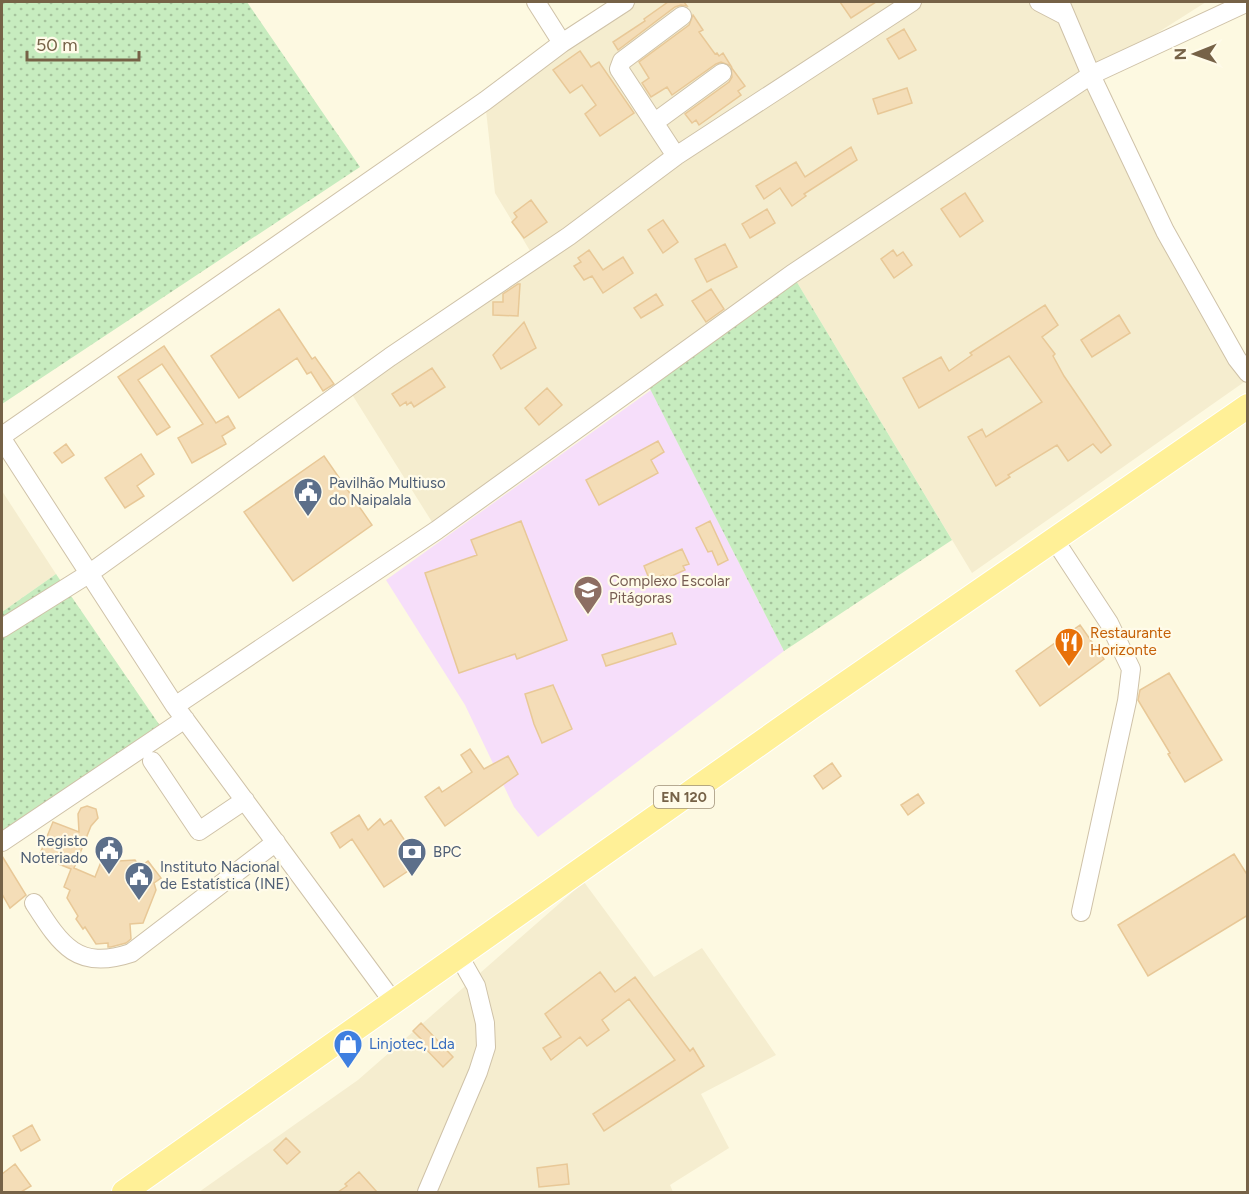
<svg xmlns="http://www.w3.org/2000/svg" width="1249" height="1194" viewBox="0 0 1249 1194" font-family="Figtree,sans-serif">
<style>
.residential{fill:#f5edcf}
.education{fill:#f6defa}
.grass{fill:url(#grass-dots)}
.building{fill:#f4ddb7;stroke:#e8c897;stroke-width:1.5}
.lines{fill:none;stroke-linecap:round;stroke-linejoin:round}
.minor-casing{stroke:#cfc2a8;stroke-width:20}
.major-casing{stroke:#fff;stroke-width:26}
.minor{stroke:#fff;stroke-width:18}
.major{stroke:#fff097;stroke-width:24}
.labels{text-anchor:middle;stroke-width:4.5;stroke-linejoin:round;paint-order:stroke}
.shield{fill:#fffbe9;stroke:#9f9078;stroke-width:1.5}
.shield-label{font-size:14px;font-weight:bold;fill:#766247}
.service-label{font-size:15px;fill:#4e5e75;stroke:#fffbe9;text-anchor:start}
.education-label{font-size:15px;fill:#785e54;stroke:#fffbe9;text-anchor:start}
.food-label{font-size:15px;fill:#c56008;stroke:#fffbe9;text-anchor:start}
.shop-label{font-size:15px;fill:#366cbe;stroke:#fffbe9;text-anchor:start}
</style>
<defs>
<pattern id="grass-dots" width="8" height="8" patternUnits="userSpaceOnUse" patternTransform="scale(1.5)"><rect width="8" height="8" fill="#c7ecbf"/><path d="M2 2h.1M6 6h.1" fill="none" stroke="#a6c39d" stroke-width="1.8" stroke-linecap="round"/></pattern>
</defs>
<rect width="100%" height="100%" fill="#fdf9e1"/>
<path class="residential" d="M630,2h576l-115,73 156,305 -275,193 -180,-299 -355,256 -89,-142 187,-129 -40,-66 -10,-92z
M2,491l54,83 -54,38z
M584,882l70,95 48,-29 74,107 -75,39 28,54 -59,37 3,7h-474l159,-112z"/>
<path class="education" d="M651,390l133,261 -246,186 -24,-30 -49,-102 -79,-125z"/>
<path class="grass" d="M2,2h245l113,165 -358,237z
M792,274l160,266 -168,111 -139,-272z
M56,574l111,162 -165,113v-237z"/>
<path class="building" d="M668,2h16l3,4 -6,-1 -6,2 -57,43 -5,-8 32,-21 -1,-2z
M840,2h36l-25,16z
M693,15l10,15 -4,2 16,22 2,-1 2,3 4,-3 8,13 -10,-4 -5,2 -44,31 -5,-8 -16,10 -9,-14 7,-5 -10,-16 50,-37z
M904,29l12,21 -17,9 -12,-20z
M580,51l11,16 8,-5 35,51 -34,23 -15,-22 11,-9 -14,-20 -12,8 -17,-23z
M731,67l14,19 -7,5 3,4 -42,30 -3,-5 -4,3 -7,-9 44,-32 3,-5z
M907,88l5,15 -34,11 -5,-15z
M851,147l6,13 -53,34 2,2 -14,10 -12,-18 -16,11 -8,-13 40,-24 9,15z
M965,193l18,28 -23,16 -19,-28z
M531,200l16,22 -23,16 -12,-16 5,-5 -3,-4z
M767,209l8,14 -25,15 -8,-14z
M663,220l15,22 -15,11 -15,-23z
M725,244l12,23 -30,15 -12,-23z
M589,250l14,20 20,-13 10,16 -30,20 -11,-17 -8,4 -10,-14 7,-4 -3,-4z
M893,250l4,6 6,-4 9,13 -18,13 -13,-19z
M518,284h2l-2,32 -25,-1v-13h10v-8z
M711,289l13,20 -18,13 -14,-21z
M656,294l7,11 -22,13 -7,-10z
M1045,305l13,20 -16,12 13,17 -2,2 11,20 47,69 -10,8 -8,-9 -25,17 -11,-16 -49,30 2,2 -14,9 -28,-49 14,-8 4,8 56,-35 -33,-46 -90,52 -16,-30 38,-21 8,14 23,-16 -2,-2z
M279,309l33,50 3,-2 19,27 -11,7 -12,-19 -4,2 -10,-16 -58,40 -28,-42z
M1119,315l11,18 -38,24 -11,-17z
M524,322l12,26 -35,21 -8,-14z
M164,346l52,77 12,-7 7,12 -13,8 4,8 -34,19 -14,-25 25,-14 -41,-60 -24,16 32,47 -13,8 -39,-58z
M432,368l13,19 -31,20 -3,-5 -4,3 -1,-3 -6,4 -8,-12z
M547,388l15,17 -23,20 -14,-17z
M658,441l6,11 -13,8 7,13 -59,32 -13,-25z
M66,444l8,11 -12,8 -8,-10z
M141,454l13,20 -17,12 7,10 -19,12 -20,-30z
M324,456l48,69 -79,56 -49,-69z
M521,521l46,119 -50,19 -2,-5 -56,19 -34,-100 52,-18 -6,-15z
M710,521l18,39 -10,5 -6,-14 -4,1 -12,-24z
M682,549l7,15 -6,2 2,4 -20,9 -2,-4 -13,6 -6,-15z
M1080,625l24,34 -64,47 -24,-35z
M672,633l4,11 -70,22 -4,-11z
M1169,673l53,87 -37,22 -17,-28 2,-1 -32,-53 2,-10z
M553,685l19,44 -30,14 -8,-19 -9,-30z
M470,749l14,20 24,-13 10,18 -73,52 -20,-29 14,-10 3,5 30,-20 -11,-17z
M832,763l9,13 -18,13 -9,-13z
M918,794l6,9 -16,12 -7,-10z
M87,806l9,3 2,9 -7,8 -17,42 21,9 6,-15 34,-2 5,7 8,-6 13,17 -7,5 2,7 -13,33 -13,1 1,15 -5,4 -15,4h-3v-4l-12,1 -11,-17 -2,2 -7,-10 2,-3 -11,-18 3,-8 -6,-3 7,-18 -32,-13 14,-34 26,10 -1,-18 3,-6z
M359,815l9,15 12,-11 4,6 7,-5 29,43 -36,24 -32,-48 -12,9 -9,-15z
M1234,854l14,22v39l-100,61 -30,-51z
M2,856l24,39 -16,13 -8,-14z
M600,972l15,20 20,-15 55,74 3,-3 11,18 -100,65 -11,-17 82,-54 -46,-61 -27,21 7,10 -22,16 -7,-9 -29,23 -8,-12 18,-11 -16,-23z
M421,1023l32,34 -10,10 -23,-24 3,-2 -10,-10z
M32,1125l8,15 -19,11 -8,-15z
M286,1138l14,14 -13,12 -13,-14z
M15,1164l16,22 -10,6h-19v-18z
M567,1164l2,20 -30,3 -2,-19z
M359,1172l18,20h-39l9,-6 -2,-2z"/>
<g class="lines">
<g class="minor-casing">
<path id="minor" d="M536,2l26,41
M1039,2l25,13
M1060,2l31,73 74,156 72,128 11,14
M655,122l67,-49
M676,156l-57,-87 3,-8 60,-45
M2,436l483,-335 77,-58 63,-41
M2,439l173,267 219,297
M1054,539l55,84 22,46 -4,32 -46,211
M2,628l88,-55 300,-216 179,-121 107,-80 236,-154
M175,706l262,-176 355,-256 299,-199 157,-73
M152,761l47,70 46,-31
M2,842l183,-123
M34,903c27,42 43,68 97,50l145,-111
M427,1192l51,-120 8,-25 -1,-24 -9,-37 -17,-30"/>
</g>
<g class="major-casing">
<path id="major" d="M124,1192l689,-486 435,-300"/>
</g>
<use href="#minor" class="minor"/>
<use href="#major" class="major"/>
</g>
<defs>
<g id="civic-pin" transform="scale(1.5)"><path d="M0 17L-7.5 6A9.5 9.5 0 1 1 7.5 6Z" fill="#5c6f8a" stroke="#fffbe9"/><path d="M-.6-6.5H3V-4.5H.6V-3L4-1V1h2V6H-6V1h2V-1L-.6-3ZM-1.2 2.5V6h2.4V2.5Z" fill="#fff"/></g>
<g id="school-pin" transform="scale(1.5)"><path d="M0 17L-7.5 6A9.5 9.5 0 1 1 7.5 6Z" fill="#8d6e63" stroke="#fffbe9"/><path d="M0-5L7-2L0 1L-7-2ZM-4 1L0 2.5L4 1V4Q0 6-4 4Z" fill="#fff"/></g>
<g id="restaurant-pin" transform="scale(1.5)"><path d="M0 17L-7.5 6A9.5 9.5 0 1 1 7.5 6Z" fill="#e8710a" stroke="#fffbe9"/><path d="M-5-6h1v4h1v-4h1v4h1v-4h1v5L-1.5 .5V6h-2V.5L-5-1ZM5-6V6H3V1.5H1.5Q1.5-4 5-6Z" fill="#fff"/></g>
<g id="bank-pin" transform="scale(1.5)"><path d="M0 17L-7.5 6A9.5 9.5 0 1 1 7.5 6Z" fill="#5c6f8a" stroke="#fffbe9"/><path d="M-6-4H6V4H-6ZM0-2.3a2.3 2.3 0 1 0 0 4.6a2.3 2.3 0 1 0 0-4.6Z" fill="#fff"/></g>
<g id="shop-pin" transform="scale(1.5)"><path d="M0 17L-7.5 6A9.5 9.5 0 1 1 7.5 6Z" fill="#3f7fe0" stroke="#fffbe9"/><path d="M-5-2.5h2.3a2.7 3.5 0 0 1 5.4 0H5L5.5 6h-11ZM-1.5-2.5h3a1.5 2.3 0 0 0-3 0Z" fill="#fff"/></g>
</defs>
<g fill-rule="evenodd">
<use href="#civic-pin" x="308" y="492"/>
<use href="#school-pin" x="588" y="590"/>
<use href="#restaurant-pin" x="1069" y="642"/>
<use href="#civic-pin" x="109" y="850"/>
<use href="#bank-pin" x="412" y="852"/>
<use href="#civic-pin" x="139" y="876"/>
<use href="#shop-pin" x="348" y="1044"/>
</g>
<g class="labels">
<rect class="shield" x="654" y="786" width="60" height="22" rx="4.5"/>
<g class="shield-label">
<text x="684" y="802">EN 120</text>
</g>
<g class="service-label">
<text x="329" y="488">Pavilhão Multiuso<tspan x="329" dy="17">do Naipalala</tspan></text>
<text x="88" y="846" text-anchor="end">Registo<tspan x="88" dy="17">Noteriado</tspan></text>
<text x="433" y="857">BPC</text>
<text x="160" y="872">Instituto Nacional<tspan x="160" dy="17">de Estatística (INE)</tspan></text>
</g>
<g class="education-label">
<text x="609" y="586">Complexo Escolar<tspan x="609" dy="17">Pitágoras</tspan></text>
</g>
<g class="food-label">
<text x="1090" y="638">Restaurante<tspan x="1090" dy="17">Horizonte</tspan></text>
</g>
<g class="shop-label">
<text x="369" y="1049">Linjotec, Lda</text>
</g>
</g>
<rect width="1249" height="1194" fill="none" stroke="#766247" stroke-width="6"/>
<g transform="translate(1195 54) rotate(269)" stroke="#fffbe9" stroke-width="4.5" paint-order="stroke">
<path d="M0-4.5L10 22L0 15L-10 22Z" fill="#766247"/>
<text y="-9" font-size="16" font-weight="bold" text-anchor="middle" fill="#766247">N</text>
</g>
<path d="M27 51v9h112v-9" fill="none" stroke="#766247" stroke-width="3"/>
<text x="36" y="51" font-size="18" fill="#766247" stroke="#fffbe9" stroke-width="4.5" paint-order="stroke">50 m</text>
</svg>
